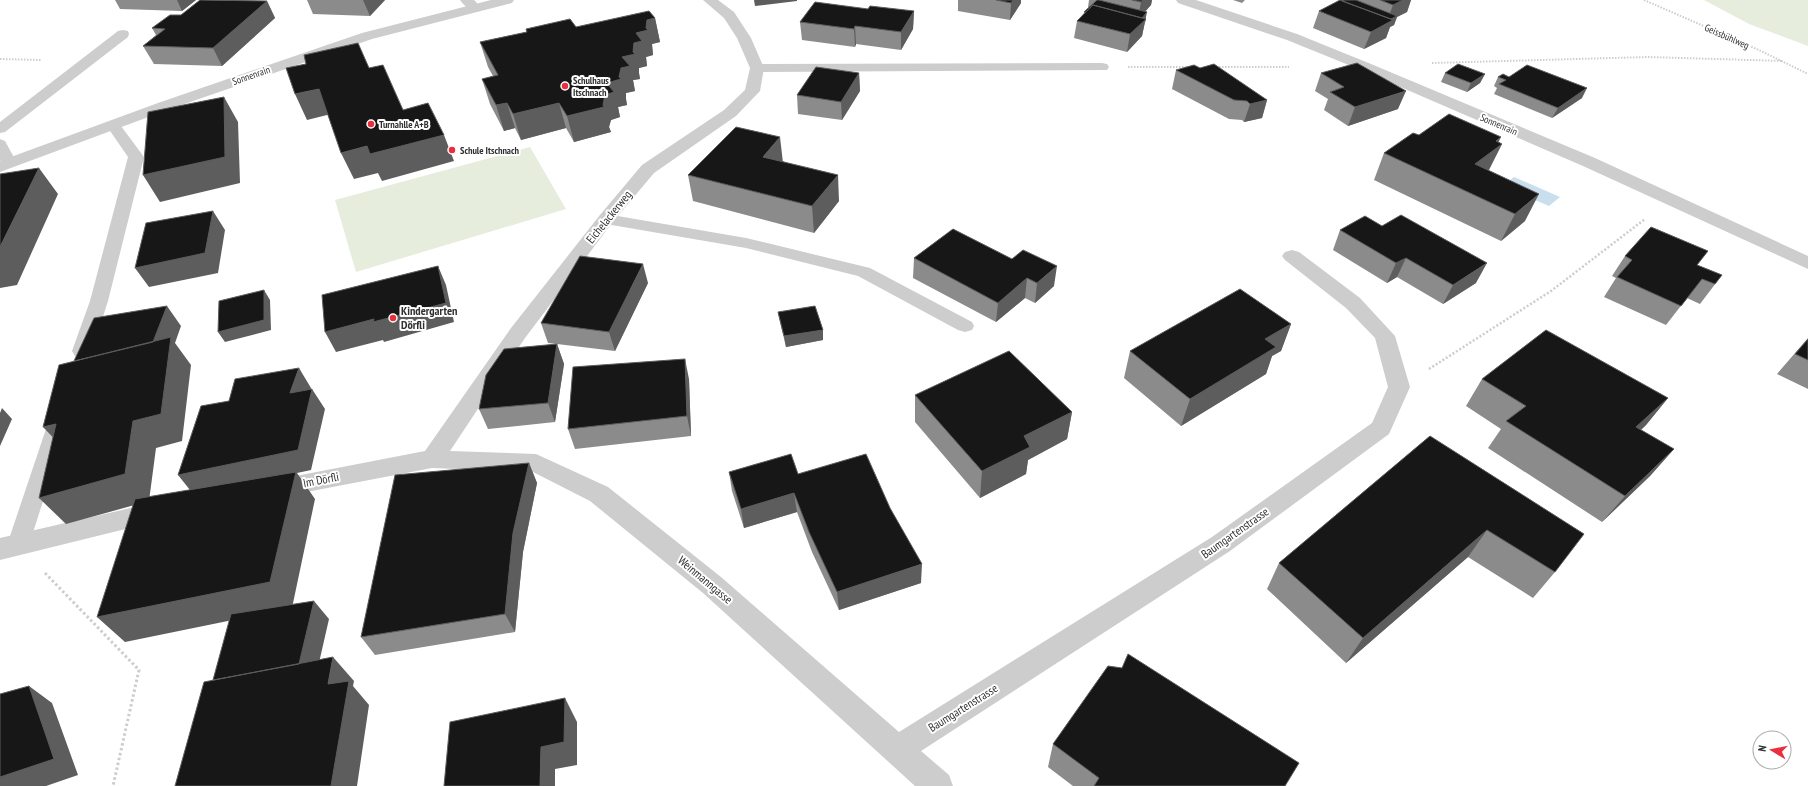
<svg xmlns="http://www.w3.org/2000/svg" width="1808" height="786" viewBox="0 0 1808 786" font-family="'PT Sans Narrow',sans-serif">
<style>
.green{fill:#e6eddd}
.water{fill:#c9dfed}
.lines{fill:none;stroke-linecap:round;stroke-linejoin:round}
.path-far2{stroke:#cdcdcd;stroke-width:2;stroke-dasharray:1.5 1.5;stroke-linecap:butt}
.path-far1{stroke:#cdcdcd;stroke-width:2.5;stroke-dasharray:2 2;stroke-linecap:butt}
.path{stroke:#cdcdcd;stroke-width:3;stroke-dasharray:2.5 2.5;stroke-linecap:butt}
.lane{fill:#cdcdcd;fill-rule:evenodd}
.street{fill:#cdcdcd;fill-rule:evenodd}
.wall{fill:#8b8b8b}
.shaded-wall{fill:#5d5d5d}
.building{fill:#171717;stroke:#5d5d5d}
.poi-dot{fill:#ea2e3d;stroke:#fff;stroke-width:1.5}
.labels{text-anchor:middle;stroke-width:4;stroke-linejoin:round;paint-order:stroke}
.far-street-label{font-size:10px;fill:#303030;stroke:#fff}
.far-poi-label{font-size:10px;font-weight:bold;fill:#303030;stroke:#fff;text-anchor:start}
.street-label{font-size:12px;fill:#303030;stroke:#fff}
.poi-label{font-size:12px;font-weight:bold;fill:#303030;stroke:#fff;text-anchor:start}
</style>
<rect width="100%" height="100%" fill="#fff"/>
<path class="green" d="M1704,0h104v46l-59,-22z
M530,147l36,62 -210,63 -21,-72z"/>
<path class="water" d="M1514,177l46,20 -11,9 -46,-20z"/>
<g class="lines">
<path class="path-far2" d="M1644,0l117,51 47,23
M0,59l41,1
M1432,63l216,-6 135,4
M1128,67h61
M1216,67h73"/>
<path class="path-far1" d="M1429,369l122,-78 94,-72"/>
<path class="path" d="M45,573l94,97 -26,116"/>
<path class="lane" d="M460,0h14l8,8 -2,3c-8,2 -15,-4 -20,-11z
M123,30l5,1 1,3 -1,3 -123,95 -5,1v-11l118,-91z
M1102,63l5,1 2,3 -2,3 -350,2 -5,-1 -2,-3 2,-3 5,-1z
M113,121l5,1 26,35 -36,144 -16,50 -3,5 -7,2 -7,-2 -3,-5 18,-50 38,-144 -22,-32 2,-3z
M0,139l5,2 12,22 -3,3 -5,2 -5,-2 -4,-6z
M606,214l140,24 124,30 102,54 2,4 -2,4 -7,2 -7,-2 -100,-54 -112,-28 -146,-25 -2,-4 2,-4z
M58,415l7,3 3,5 -39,122 -3,7 -8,3 -8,-3 -3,-7 41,-122 3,-5z"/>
<path class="street" d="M491,0h23l-2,3 -140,36 -202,70 -170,63v-11l158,-58 204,-70z
M703,0h15l16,12 17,26 13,30 -4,23 -24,25 -82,57 -42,50 -87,115 -75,113 86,3 72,33 113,90 178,155 313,-195 160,-114 16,-36 -13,-49 -29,-30 -61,-48 -3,-4 3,-4 7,-2 7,2 61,46 35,38 15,51 -21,47 -159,117 -309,200 28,24 4,11h-38l-212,-193 -113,-92 -57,-29 -101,-4 -157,30 -9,-2 -3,-7 3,-7 9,-2 150,-29 86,-123 89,-113 42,-50 82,-55 21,-20 5,-22 -13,-30 -13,-20z
M1176,0h20l101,34 74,30 224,94 213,98v13l-225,-103 -222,-96 -74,-30 -109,-37z
M157,502l9,3 3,7 -3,7 -166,41v-22z"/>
</g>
<path class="wall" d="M115,0h81l-14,11 -62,-2z
M307,0h78l-15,16 -57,-2z
M958,0h63v3l-11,17 -52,-9z
M1089,0h63l-1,5 -6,7 1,9 -1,1 -3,14 -15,16 -53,-14 3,-17 7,-8v-1l5,-5h-1z
M1233,0h12l-3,3z
M1342,0h69l-4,12 -10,5 -3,8 -4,2 -4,11 -22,11 -51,-21 6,-17z
M267,1l8,17 -53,48 -68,-2 -11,-18 13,-11 -4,-7 29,-13z
M868,9l46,2 -1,18 -12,21 -45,-6 -1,3 -53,-7 -2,-18z
M655,18l5,24 -8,2 1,11 -7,2 1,9 -8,2v5l1,6 -7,1 2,11 -9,2v6l1,6 -9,2 2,10 -9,3 -2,7 2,5 -37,10 -8,-14 -45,12 -6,-12 -11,3 -14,-27 -8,-25 11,-3 -5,-9 -8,-25 46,-10v-3l50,-2z
M1200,68l67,32 -5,18 -18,4 -2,-2 -13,-1 -57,-30 4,-19z
M859,73l1,18 -18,29 -44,-6 -1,-19z
M1321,73l77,36 -50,17 -24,-16 4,-11 -13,-8z
M1445,73l40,1 -5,9 -13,9 -26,-10z
M1498,77h11l73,21 -30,20 -58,-24 3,-6 -3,-2z
M1419,135l80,7 3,2 -14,26 37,51 -24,20 -127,-61 10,-27z
M783,161l56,40 -25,32 -121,-32 -5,-26z
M1382,226l94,57 -33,21 -46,-27 -10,6 -54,-33 7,-20z
M953,229l101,57 -19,17 -10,-5 -29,24 -83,-44 1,-20z
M1625,256l72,9 25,10 -22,29 -13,-6 -21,27 -62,-28 12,-19 -4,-2z
M648,283l-33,68 -58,-7 7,20 -9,58 -67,7 -9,-20 78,-65 -9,-1 -7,-20z
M778,312l45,18v10l-37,7 -6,-25z
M1291,324l-10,27 -9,5 -6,18 -85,52 -57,-48 6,-27z
M1808,338v51l-31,-15z
M689,379l2,57 -116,13 -7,-20z
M1482,379l186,19 -22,27 -5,5 33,19 -24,27 -48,46 -114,-74 13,-19 -35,-23z
M915,395l157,17 -5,27 -39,21 -2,14 -46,24 -65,-76z
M1430,436l125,136 -22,26 -65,-41 -122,106 -79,-74 12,-26z
M529,463l8,20 -14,69 -8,80 -140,23 -14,-18z
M729,472l69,2 123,109 -82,27 -27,-58 -15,-40 -53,16 -12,-37z
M1053,744l232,42h-212l-25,-19z"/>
<path class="shaded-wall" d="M177,0h19l-14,11z
M363,0h22l-15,16z
M754,0h43v1l-42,5z
M1013,0h8v3l-11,17 1,-17z
M1143,0h9l-1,5 -13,14 3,-17z
M1403,0h8l-4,12 -10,5 -3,8 -4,2 -4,11 -22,11 7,-17 16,-11 6,-16z
M267,1l8,17 -53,48 -9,-18z
M914,11l-1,18 -12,21v-18z
M1147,12l-5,24 -15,16 3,-18 5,-9z
M655,18l5,24 -8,2 1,11 -7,2 1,9 -8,2v5l1,6 -7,1 2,11 -9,2v6l1,6 -9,2 2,10 -9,3 -2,7 2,5 -37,10 -7,-26 36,-11 4,-22 12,-6 3,-20 11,-5 3,-19 10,-5 1,-8z
M855,26l1,18 -1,3 -1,-18z
M859,73l1,18 -18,29 -1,-18z
M1485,74l-5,9 -13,9 4,-9z
M1587,88l-5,10 -30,20 6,-10z
M319,89l12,25 -24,6 -12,-26z
M1406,91l-8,18 -50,17 7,-19z
M224,97l14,25 2,61 -80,19 -17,-27z
M1267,100l-5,18 -18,4 6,-18z
M507,103l8,25 -11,3 -8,-26z
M559,103l7,25 -45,12 -8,-26z
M444,135l10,26 -72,20 -4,-8 -24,6 -13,-26 26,-7z
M780,137l3,26 -20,-6z
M1501,137l-6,12 7,-5 -13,26 -26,21 12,-27 21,-23z
M39,168l19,26 -41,91 -17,3v-41z
M838,175l1,26 -25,32 -2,-27z
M1539,194l-14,27 -24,20 14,-27z
M213,211l12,19 -7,43 -69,14 -14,-19z
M1406,258l-9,19 -10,6 9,-20z
M1487,263l-11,20 -33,21 10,-19z
M643,264l5,19 -33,68 -6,-19z
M438,266l8,19 8,37 -70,20 -1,-2 -47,12 -11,-20z
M1057,266l-3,20 -19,17 2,-20z
M1027,278l-2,20 -29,24 2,-19z
M264,290l6,10 1,30 -46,12 -7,-10z
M167,306l14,20 -6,17 16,22 -9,76 -26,7 -7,53 -83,23 -27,-26 52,-116z
M1291,324l-10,27 -9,5 -6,18 -85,52 9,-27 75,-60z
M823,330v10l-37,7 -2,-11z
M557,344l7,20 -9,58 -7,-19z
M685,359l4,20 2,57 -4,-20z
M299,368l12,20 -8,25 -13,-20z
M312,389l13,20 -14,61 -14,3 18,26 -23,109 -167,34 -28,-25 97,-122 -16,-20z
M1668,398l-22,27 -31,29 21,-27z
M2,408l10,11 -12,27v-33z
M1072,412l-5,27 -39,21 -2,14 -46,24 2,-27 42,-35z
M56,424l13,30 -26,-27z
M1674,449l-24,27 -48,46 23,-26z
M529,463l8,20 -14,69 -8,80 -10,-18 8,-81z
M794,493l3,19 -53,16 -3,-19z
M1487,530l-19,27 -122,106 17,-25z
M922,564l-1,19 -82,27 -2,-18z
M314,601l15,18 -16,70 -83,17z
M333,657l21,24 -1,5 16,19 -12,81h-26l-3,-102z
M29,686l23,17 26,72 -32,11h-46v-9z
M565,698l12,24v43l-22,4v17h-15l1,-39z"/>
<path class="building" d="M200,0l67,1 -54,47 -70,-2 22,-17 -13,-1 18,-13h11z
M996,0h17l-2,3z
M1097,0h2l48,12 -5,6 -49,-13 -7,7h-2z
M1132,0h11l-2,2z
M1340,0l53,20 -22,12 -52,-21z
M1344,0h12l41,16 -6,3 -49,-18z
M1380,0h23l-10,5z
M815,2l53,7 2,-3 44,5 -13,21 -46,-6 -1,3 -54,-7z
M1093,5l53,14 -16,15 -53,-13z
M649,11l6,7 -8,2 -1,8 2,2 -12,3 6,8 -8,2 -1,9 2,2 -13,3 8,9 -9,2 -2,9 2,2 -14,4 7,9 -9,3 -2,10 1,2 -37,9 -8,-13 -46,11 -6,-11 -11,2 -14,-26 16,-4 -18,-33 47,-10 -1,-3 44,-10 6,8z
M358,43l11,25 14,-3 20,45 25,-7 16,32 -74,19 -3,-8 -26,7 -22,-64 -24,5 -9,-26 20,-4 -2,-9z
M1357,63l49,28 -51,16 -25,-15 14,-5 -23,-14z
M1214,64l53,36 -17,4 -3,-3 -13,-1 -58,-30 18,-5 6,3z
M1458,64l27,10 -14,9 -26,-10z
M1527,65l60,23 -29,20 -59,-24 7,-4 -8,-3 5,-3 6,3z
M816,67l43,6 -18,29 -44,-7z
M224,97l1,60 -82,18 5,-63z
M1449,114l52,23 -5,4 6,3 -27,20 64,30 -24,20 -131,-61 29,-20 6,2z
M736,127l44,10 -17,20 75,18 -26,31 -124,-31z
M39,168l-39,79v-73z
M213,211l-8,42 -70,15 11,-45z
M1401,215l86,48 -34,22 -47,-27 -10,5 -56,-33 25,-14 17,10z
M1651,227l57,24 -11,14 25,10 -7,9 -13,-5 -21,27 -64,-29 15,-17 -7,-4z
M953,229l59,30 11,-9 34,16 -20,17 -10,-5 -29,25 -84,-45z
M580,256l63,8 -34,68 -68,-9z
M438,266l8,37 -73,19 1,-3 -49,13 -3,-37z
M1240,289l51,35 -26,15 11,8 -86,52 -60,-48z
M264,290v30l-46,12 1,-31z
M167,306l-14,36 -79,19 20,-43z
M815,306l8,24 -39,6 -6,-24z
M1546,330l122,68 -32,29 38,22 -49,47 -119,-75 20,-15 -44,-27z
M171,337l-10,77 -28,7 -8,53 -86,24 17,-74 -13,3 16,-62z
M1808,339v21l-13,-6z
M557,344l-9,59 -69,6 7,-34 18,-26z
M1009,351l63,61 -48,24 6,11 -48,24 -67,-76z
M685,359l2,57 -119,13 5,-62z
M299,368l-9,25 22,-4 -14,61 -120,25 23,-69 28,-5 6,-22z
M1430,436l154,98 -29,38 -68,-42 -124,108 -84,-75z
M791,454l7,20 68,-20 24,54 32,56 -85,28 -28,-60 -15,-39 -53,16 -12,-37z
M529,463l-16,70 -8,81 -144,23 34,-162z
M296,472l-26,110 -173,35 38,-118z
M314,601l-15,63 -86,16 18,-66z
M1128,654l171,109 -14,23h-191l5,-8 -46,-34 55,-78 14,2z
M333,657l-5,27 21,-3 -18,105h-156l29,-104z
M29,686l25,73 -54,18v-83z
M565,698l-1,44 -23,5 -1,39h-96l6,-64z"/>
<g class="poi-dot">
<circle cx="565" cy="86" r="4"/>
<circle cx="371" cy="124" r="4"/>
<circle cx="452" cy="150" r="4"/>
<circle cx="393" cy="318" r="4"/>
</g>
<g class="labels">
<g class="far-street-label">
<text transform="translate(1727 36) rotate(24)" y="4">Geissbühlweg</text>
<text transform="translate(251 75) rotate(-19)" y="4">Sonnenrain</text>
<text transform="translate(1499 124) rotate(23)" y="4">Sonnenrain</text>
</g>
<g class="far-poi-label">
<text x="573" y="84">Schulhaus<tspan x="573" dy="12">Itschnach</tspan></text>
<text x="379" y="128">Turnahlle A+B</text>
<text x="460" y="154">Schule Itschnach</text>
</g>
<g class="street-label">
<text transform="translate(609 217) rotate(-51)" y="4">Eichelackerweg</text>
<text transform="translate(321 480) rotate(-11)" y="4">Im Dörfli</text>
<text transform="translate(1235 533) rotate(-35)" y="4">Baumgartenstrasse</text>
<text transform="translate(705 580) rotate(40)" y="4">Weinmanngasse</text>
<text transform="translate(963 708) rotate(-32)" y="4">Baumgartenstrasse</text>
</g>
<g class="poi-label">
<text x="401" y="315">Kindergarten<tspan x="401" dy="14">Dörfli</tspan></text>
</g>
</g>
<g transform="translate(1772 750) rotate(280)"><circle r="19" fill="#ffffff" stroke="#acacac"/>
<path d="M0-3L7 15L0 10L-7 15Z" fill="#ea2e3d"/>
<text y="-6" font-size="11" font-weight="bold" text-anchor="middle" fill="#303030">N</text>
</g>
</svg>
